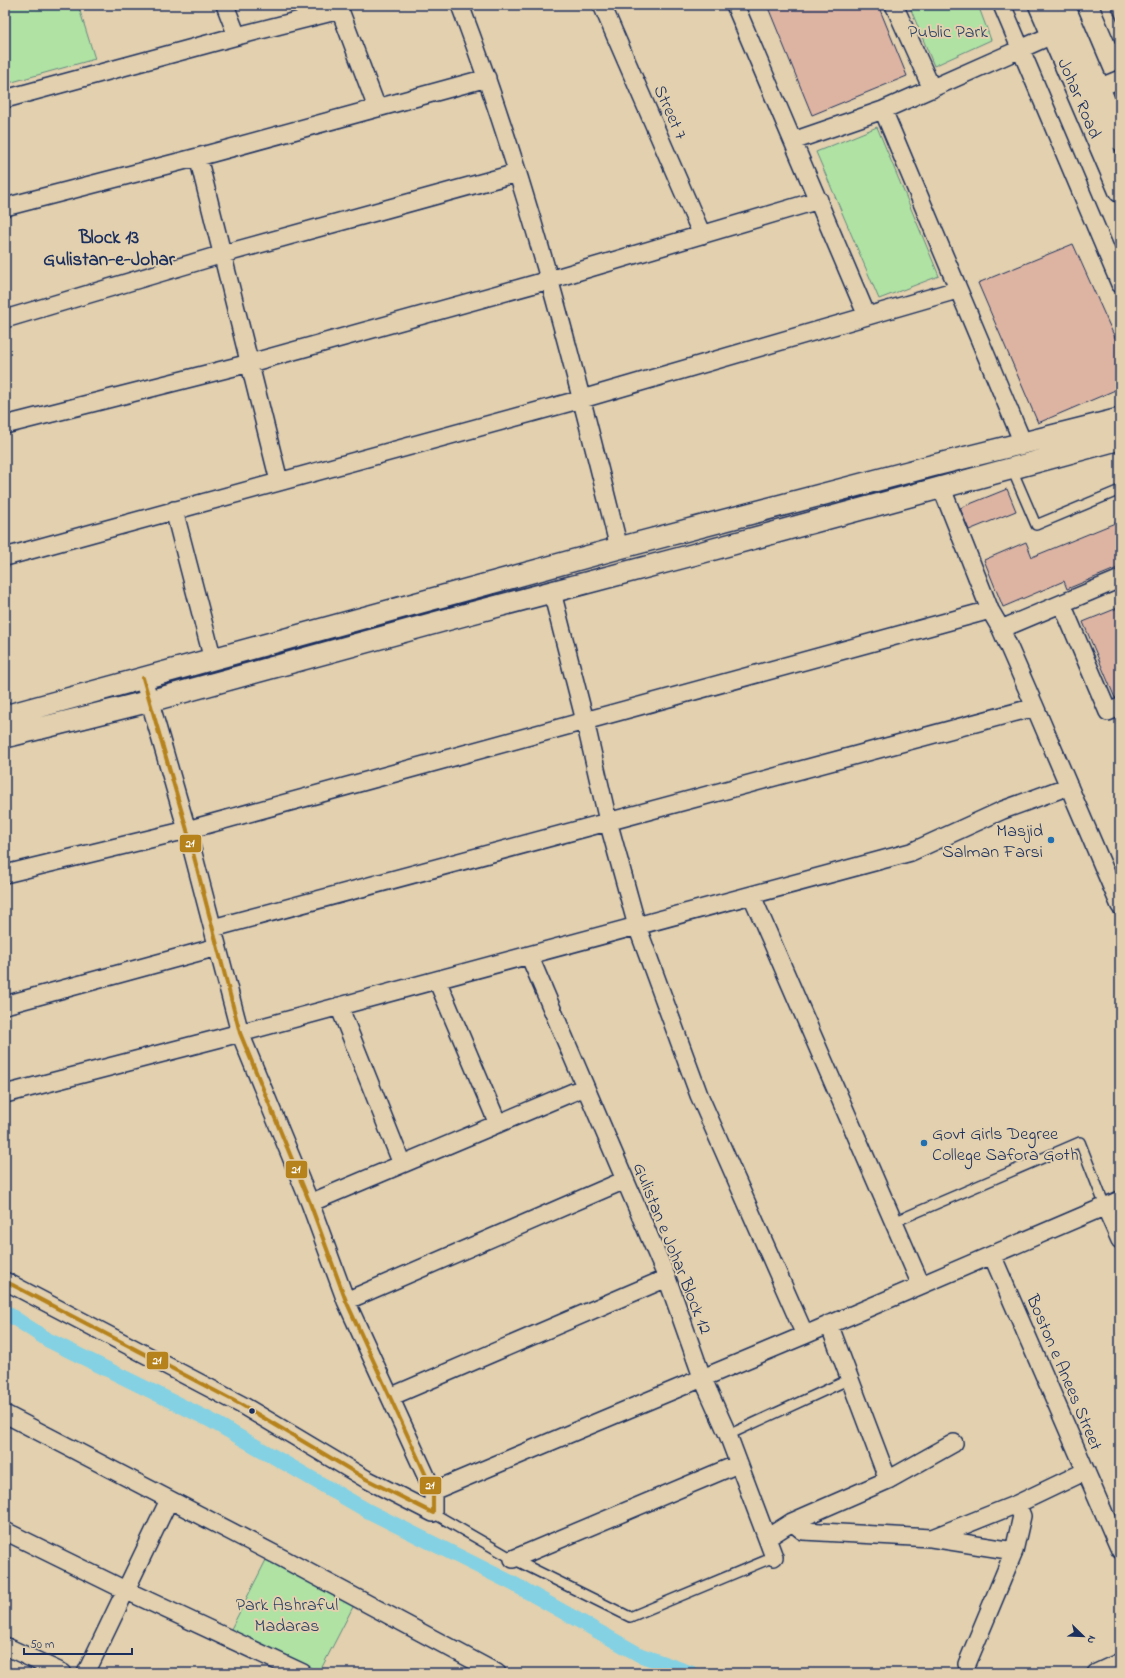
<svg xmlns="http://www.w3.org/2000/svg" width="1125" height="1678" viewBox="0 0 1125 1678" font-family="'Indie Flower',sans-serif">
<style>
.green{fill:#afe2a3;stroke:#658880}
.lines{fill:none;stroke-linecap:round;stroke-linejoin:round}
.canal{stroke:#84d1e4;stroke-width:15}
.building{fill:#ddb4a2;stroke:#1b2f5e}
.service-casing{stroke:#1b2f5e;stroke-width:12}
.minor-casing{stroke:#1b2f5e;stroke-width:20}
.tertiary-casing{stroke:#1b2f5e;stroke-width:24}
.primary-casing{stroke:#1b2f5e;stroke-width:25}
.service{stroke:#e2d0ae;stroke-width:9}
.minor{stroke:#e2d0ae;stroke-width:17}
.tertiary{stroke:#e2d0ae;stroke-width:21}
.primary{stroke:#e2d0ae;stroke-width:22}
.bus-1-casing{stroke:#e2d0ae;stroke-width:7}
.bus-1{stroke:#b5821c;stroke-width:4}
.poi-dot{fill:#1f6fb2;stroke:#e2d0ae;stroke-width:1.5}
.bus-dot{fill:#1b2f5e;stroke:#e2d0ae;stroke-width:1.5}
.labels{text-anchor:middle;stroke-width:4;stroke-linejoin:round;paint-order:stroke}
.park-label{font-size:18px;fill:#2a4165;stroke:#e2d0ae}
.street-label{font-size:18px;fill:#1b2f5e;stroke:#e2d0ae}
.poi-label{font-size:18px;fill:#1b2f5e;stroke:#e2d0ae;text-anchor:end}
.neighbourhood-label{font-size:19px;font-weight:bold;fill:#1b2f5e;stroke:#e2d0ae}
.line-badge{stroke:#e2d0ae;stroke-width:1.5}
.badge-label{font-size:11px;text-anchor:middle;font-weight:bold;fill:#fff}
</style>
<rect width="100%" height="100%" fill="#e2d0ae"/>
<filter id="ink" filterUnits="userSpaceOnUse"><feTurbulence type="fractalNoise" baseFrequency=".025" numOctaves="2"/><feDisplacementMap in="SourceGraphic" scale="8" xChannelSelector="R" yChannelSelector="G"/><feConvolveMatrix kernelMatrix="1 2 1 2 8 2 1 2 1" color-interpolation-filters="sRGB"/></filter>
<g filter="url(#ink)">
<path class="green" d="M5,5h73l17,54 -90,25z
M909,5h69l13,35 -57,26z
M877,127l62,149 -60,23 -63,-147z
M267,1558l88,45 -36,70h-7l-82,-42z"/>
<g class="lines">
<path class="canal" d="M5,1312l43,28 162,80 158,91 144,72 128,72 51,18"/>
</g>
<path class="building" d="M767,5h111l29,71 -95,39z
M1073,244l47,105v39l-82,35 -60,-140z
M1007,489l9,22 -47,19 -9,-22z
M1120,521v46l-53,22 -3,-8 -61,26 -19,-47 42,-18 6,15z
M1120,607v90l-5,1 -32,-76z"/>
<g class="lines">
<g class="service-casing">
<path id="service" d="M1105,5l15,35
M1011,467l25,58 84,-35
M894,1222l186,-80 25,64
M728,1435l122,-56
M433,1513l80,46 117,58 144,-60"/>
</g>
<g class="minor-casing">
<path id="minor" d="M225,5l12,31
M338,5l39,103
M460,5c67,177 114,360 159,543
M602,5l100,230
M735,5l132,311
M894,5l38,84
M1002,5l118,279
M1098,88l22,-9
M5,99l232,-63 103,-26
M883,110l140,333
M793,141l90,-31 169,-75
M198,157l81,324
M5,207l193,-50 289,-79
M5,319l218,-65 294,-81
M5,425l245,-62 299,-83 270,-80
M941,486l49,124 11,19 34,78 85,199
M174,510l39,150
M5,557l577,-158 375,-109
M552,592l33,129 23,100 29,105 62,169 106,240
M1062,604l46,108 12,-5
M1001,629l119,-50
M5,874l182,-44 803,-220
M752,896l169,389
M213,928l822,-221
M529,955l138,323 35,99 26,58 46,122
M437,980l61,144
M5,1005l212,-58
M339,1006l63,158
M5,1094l235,-61 671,-181 92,-42 66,-24
M310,1203l275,-116
M1105,1206l15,34
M992,1255l128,295
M5,1281l237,124 124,74 67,34v-22l-87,-190 -36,-98 -70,-170 -53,-203 -44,-152
M346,1301l279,-121
M829,1324l59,156
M390,1397l277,-119
M5,1414l277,144 215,115
M433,1491l372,-156 315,-135
M792,1522l11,9 128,7 83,13
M5,1531l120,59 178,83
M767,1538l25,-16 96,-42 66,-37
M932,1538l85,-34 69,-33
M513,1559l225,-95
M5,1646l58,27
M967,1664l47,-113 8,-35 -5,-12
M86,1673l83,-173
M1096,1673l24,-11"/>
</g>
<g class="tertiary-casing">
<path id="tertiary" d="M5,716l614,-168 312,-82 189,-47
M5,737l145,-36 314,-86 228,-60 428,-116"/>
</g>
<g class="primary-casing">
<path id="primary" d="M1040,5l80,186
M1063,5l57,134"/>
</g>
<use href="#service" class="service"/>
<use href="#minor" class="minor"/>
<use href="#tertiary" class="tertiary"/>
<use href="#primary" class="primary"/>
<g class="bus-1-casing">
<path id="bus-1" d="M5,1281l237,124 124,74 67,34v-22l-87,-190 -36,-98 -70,-170 -53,-203 -44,-152"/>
</g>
<use href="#bus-1" class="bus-1"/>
</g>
</g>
<g class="poi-dot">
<circle cx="1051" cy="840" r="4"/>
<circle cx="924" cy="1143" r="4"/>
</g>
<circle class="bus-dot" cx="252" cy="1411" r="3.5"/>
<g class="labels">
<g class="park-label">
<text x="948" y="37">Public Park</text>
<text x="287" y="1610">Park Ashraful<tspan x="287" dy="21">Madaras</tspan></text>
</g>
<g class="street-label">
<text transform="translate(1080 98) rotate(67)" y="6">Johar Road</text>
<text transform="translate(671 112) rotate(66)" y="6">Street 7</text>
<text transform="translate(673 1248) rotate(68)" y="6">Gulistan e Johar Block 12</text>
<text transform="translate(1065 1372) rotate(67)" y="6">Boston e Anees Street</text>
</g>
<g class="poi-label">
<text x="1043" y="836">Masjid<tspan x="1043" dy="21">Salman Farsi</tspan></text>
<text x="932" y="1139" text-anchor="start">Govt Girls Degree<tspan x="932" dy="21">College Safora Goth</tspan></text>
</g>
<g class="neighbourhood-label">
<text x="109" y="243">Block 13<tspan x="109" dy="22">Gulistan-e-Johar</tspan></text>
</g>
</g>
<g class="line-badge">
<rect x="179" y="834" width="23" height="19" rx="4" fill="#b5821c"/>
<rect x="285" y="1160" width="23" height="19" rx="4" fill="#b5821c"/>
<rect x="146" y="1351" width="23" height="19" rx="4" fill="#b5821c"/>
<rect x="419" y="1476" width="23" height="19" rx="4" fill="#b5821c"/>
</g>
<g class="badge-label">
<text x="190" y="847">21</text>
<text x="296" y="1173">21</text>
<text x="157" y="1364">21</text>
<text x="430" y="1489">21</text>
</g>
<rect width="1125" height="1678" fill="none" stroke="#e2d0ae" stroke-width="20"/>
<rect x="10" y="10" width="1105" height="1658" fill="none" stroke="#1b2f5e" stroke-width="1.5" filter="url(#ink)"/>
<g transform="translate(1083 1636) rotate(113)" stroke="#e2d0ae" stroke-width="3" paint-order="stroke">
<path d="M0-3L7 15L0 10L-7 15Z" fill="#1b2f5e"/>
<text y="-6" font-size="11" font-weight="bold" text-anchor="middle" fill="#1b2f5e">N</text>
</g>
<path d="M24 1648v6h108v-6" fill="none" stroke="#1b2f5e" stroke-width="2"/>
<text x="30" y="1648" font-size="12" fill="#1b2f5e" stroke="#e2d0ae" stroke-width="3" paint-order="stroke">50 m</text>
</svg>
